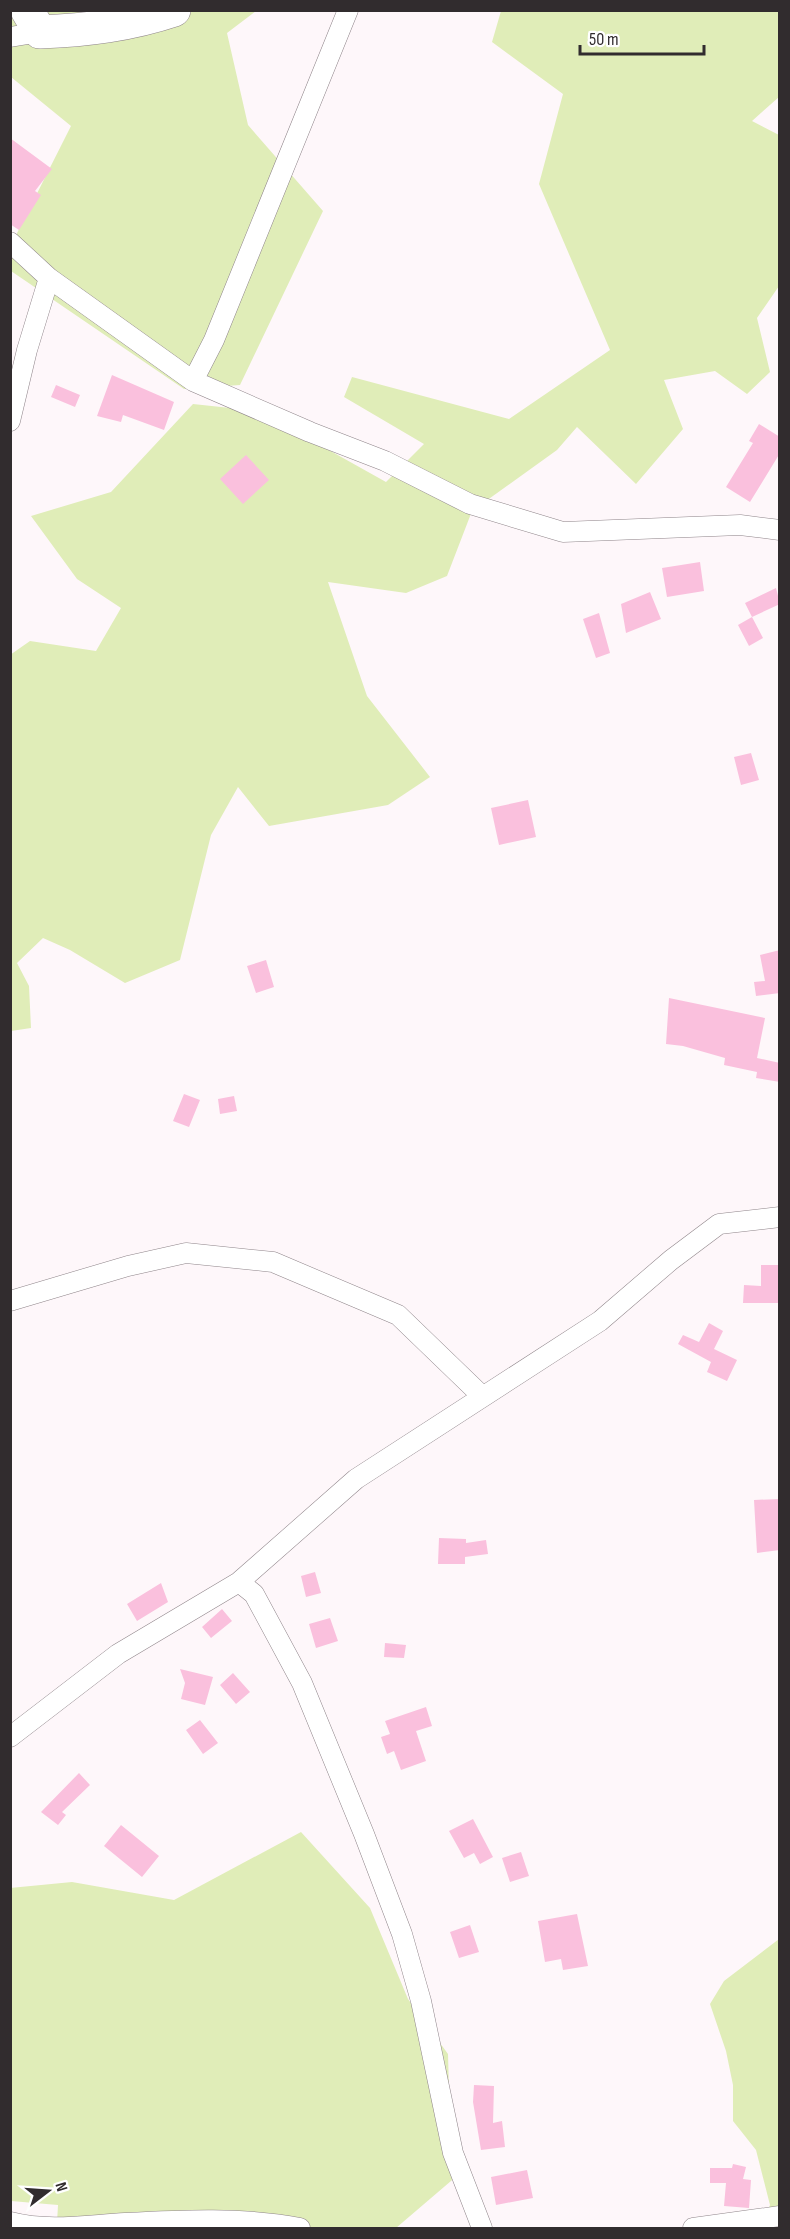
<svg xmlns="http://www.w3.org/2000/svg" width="790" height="2239" viewBox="0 0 790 2239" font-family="'Sofia Sans Condensed',sans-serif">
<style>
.green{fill:#e0edb8}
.building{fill:#fac0dd}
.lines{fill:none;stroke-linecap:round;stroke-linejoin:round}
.minor-casing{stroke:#8f858a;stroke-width:21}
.trunk-casing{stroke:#8f858a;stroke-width:34}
.minor{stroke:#fff;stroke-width:20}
.trunk{stroke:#fff;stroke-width:33}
</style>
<rect width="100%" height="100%" fill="#fef7fa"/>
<path class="green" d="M11,11h245l-29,22 21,92 75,86 -83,174 -56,4 -173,-118 -1,-24 61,-121 -60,-49z
M501,11h278v86l-27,24 27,14v151l-22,32 13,54 -23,22 -32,-23 -51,9 19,49 -47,55 -59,-57 -20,23 -85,61 -25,65 -41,17 -78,-11 39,114 63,81 -42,28 -119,21 -31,-39 -27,48 -31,125 -55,23 -55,-33 -27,-12 -26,25 12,23 2,42 -20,3 -1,-376 20,-14 66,10 25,-43 -44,-29 -46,-63 80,-24 82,-88 66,7 127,71 38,-38 -80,-47 8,-20 157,42 101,-69 -71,-166 24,-90 -71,-52z
M301,1832l69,76 38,91 40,55 2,73 8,48 -62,53h-346l7,-5 1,-18 -47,-4 -1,-313 62,-6 102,18z
M779,1939v289h-19l10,-23 -14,-55 -23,-29v-36l-7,-34 -16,-47 14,-23z"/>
<path class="building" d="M10,138l42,31 -17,22 6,4 -22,35 -9,-6z
M112,375l62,27 -10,28 -41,-15 -2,7 -24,-6z
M56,385l24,10 -5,12 -24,-10z
M759,424l21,13v16l-30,49 -24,-15 27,-44 -4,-2z
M246,455l23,25 -26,24 -23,-25z
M700,562l4,29 -37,6 -5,-29z
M776,588l4,16 -28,13 -7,-14z
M650,592l11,27 -35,14 -5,-29z
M599,613l11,40 -14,5 -13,-39z
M752,617l11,21 -14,8 -11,-21z
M751,753l8,27 -18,5 -7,-28z
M528,800l8,37 -37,8 -8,-37z
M780,950v43l-24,3 -2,-14 11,-1 -5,-26z
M266,960l8,27 -18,6 -9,-27z
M669,998l96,20 -8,40 23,5v19l-24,-4 1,-6 -33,-7 1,-7 -42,-12 -17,-2z
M184,1094l16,6 -11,27 -16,-6z
M234,1096l3,15 -17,3 -2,-15z
M761,1265h19v38h-37l1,-18 17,1z
M709,1323l14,8 -9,18 23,11 -10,21 -20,-9 4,-10 -33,-18 5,-9 16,7z
M780,1499v51l-23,3 -3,-53z
M439,1538l27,1v4l20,-3 2,14 -23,3v7h-27z
M315,1572l6,21 -15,4 -5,-21z
M161,1583l7,19 -31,19 -10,-17z
M222,1609l10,12 -21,17 -9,-11z
M330,1618l8,23 -22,7 -7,-24z
M385,1643l21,2 -2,13 -20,-1z
M180,1669l33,8 -8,28 -24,-6 4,-16z
M233,1673l17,19 -14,12 -16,-19z
M426,1707l6,19 -16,5 10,30 -25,9 -7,-19 -7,3 -6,-17 9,-3 -5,-13z
M200,1720l18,23 -15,11 -17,-24z
M79,1773l11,12 -28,27 4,3 -8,10 -17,-13z
M473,1819l20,38 -13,7 -6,-11 -10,5 -15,-27z
M121,1825l38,31 -17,21 -38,-31z
M521,1852l8,24 -19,6 -8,-24z
M577,1914l11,52 -25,4 -2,-11 -16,3 -7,-41z
M470,1925l9,27 -20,6 -9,-26z
M474,2085l20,1 -1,37 9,-2 3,26 -24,3 -8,-48z
M733,2164l13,3 -3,12 8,1 -2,28 -25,-2 2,-23h-16v-15h22z
M527,2170l6,28 -37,7 -5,-28z"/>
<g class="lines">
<g class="minor-casing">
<path id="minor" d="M10,37l30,-5
M10,242l39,36 144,103 117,51 75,29 85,43 93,28 177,-7 40,5
M193,381l21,-41 134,-330
M10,421l17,-71 22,-72
M10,1301l118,-35 58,-13 87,9 125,53 84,81
M239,1582l15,12 48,89 62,151 38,100 19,67 32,152 29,75
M10,1737l108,-83 121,-72 117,-103 244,-158 71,-61 48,-36 61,-7
M10,2222c38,10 77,3 115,1 58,-3 118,-6 175,5
M693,2228l87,-12"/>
</g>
<g class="trunk-casing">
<path id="trunk" d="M27,10l13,22c47,-2 89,-7 134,-22"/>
</g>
<use href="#minor" class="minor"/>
<use href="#trunk" class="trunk"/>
</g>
<rect width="790" height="2239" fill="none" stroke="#312c2e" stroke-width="24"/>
<g transform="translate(48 2191) rotate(73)" stroke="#ffffff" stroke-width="4.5" paint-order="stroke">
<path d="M0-4.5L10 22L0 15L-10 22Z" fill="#312c2e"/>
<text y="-9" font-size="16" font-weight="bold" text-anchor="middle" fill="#312c2e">N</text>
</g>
<path d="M580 45v9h124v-9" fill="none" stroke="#312c2e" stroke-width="3"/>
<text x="589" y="45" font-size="18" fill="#312c2e" stroke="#ffffff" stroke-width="4.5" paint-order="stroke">50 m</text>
</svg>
